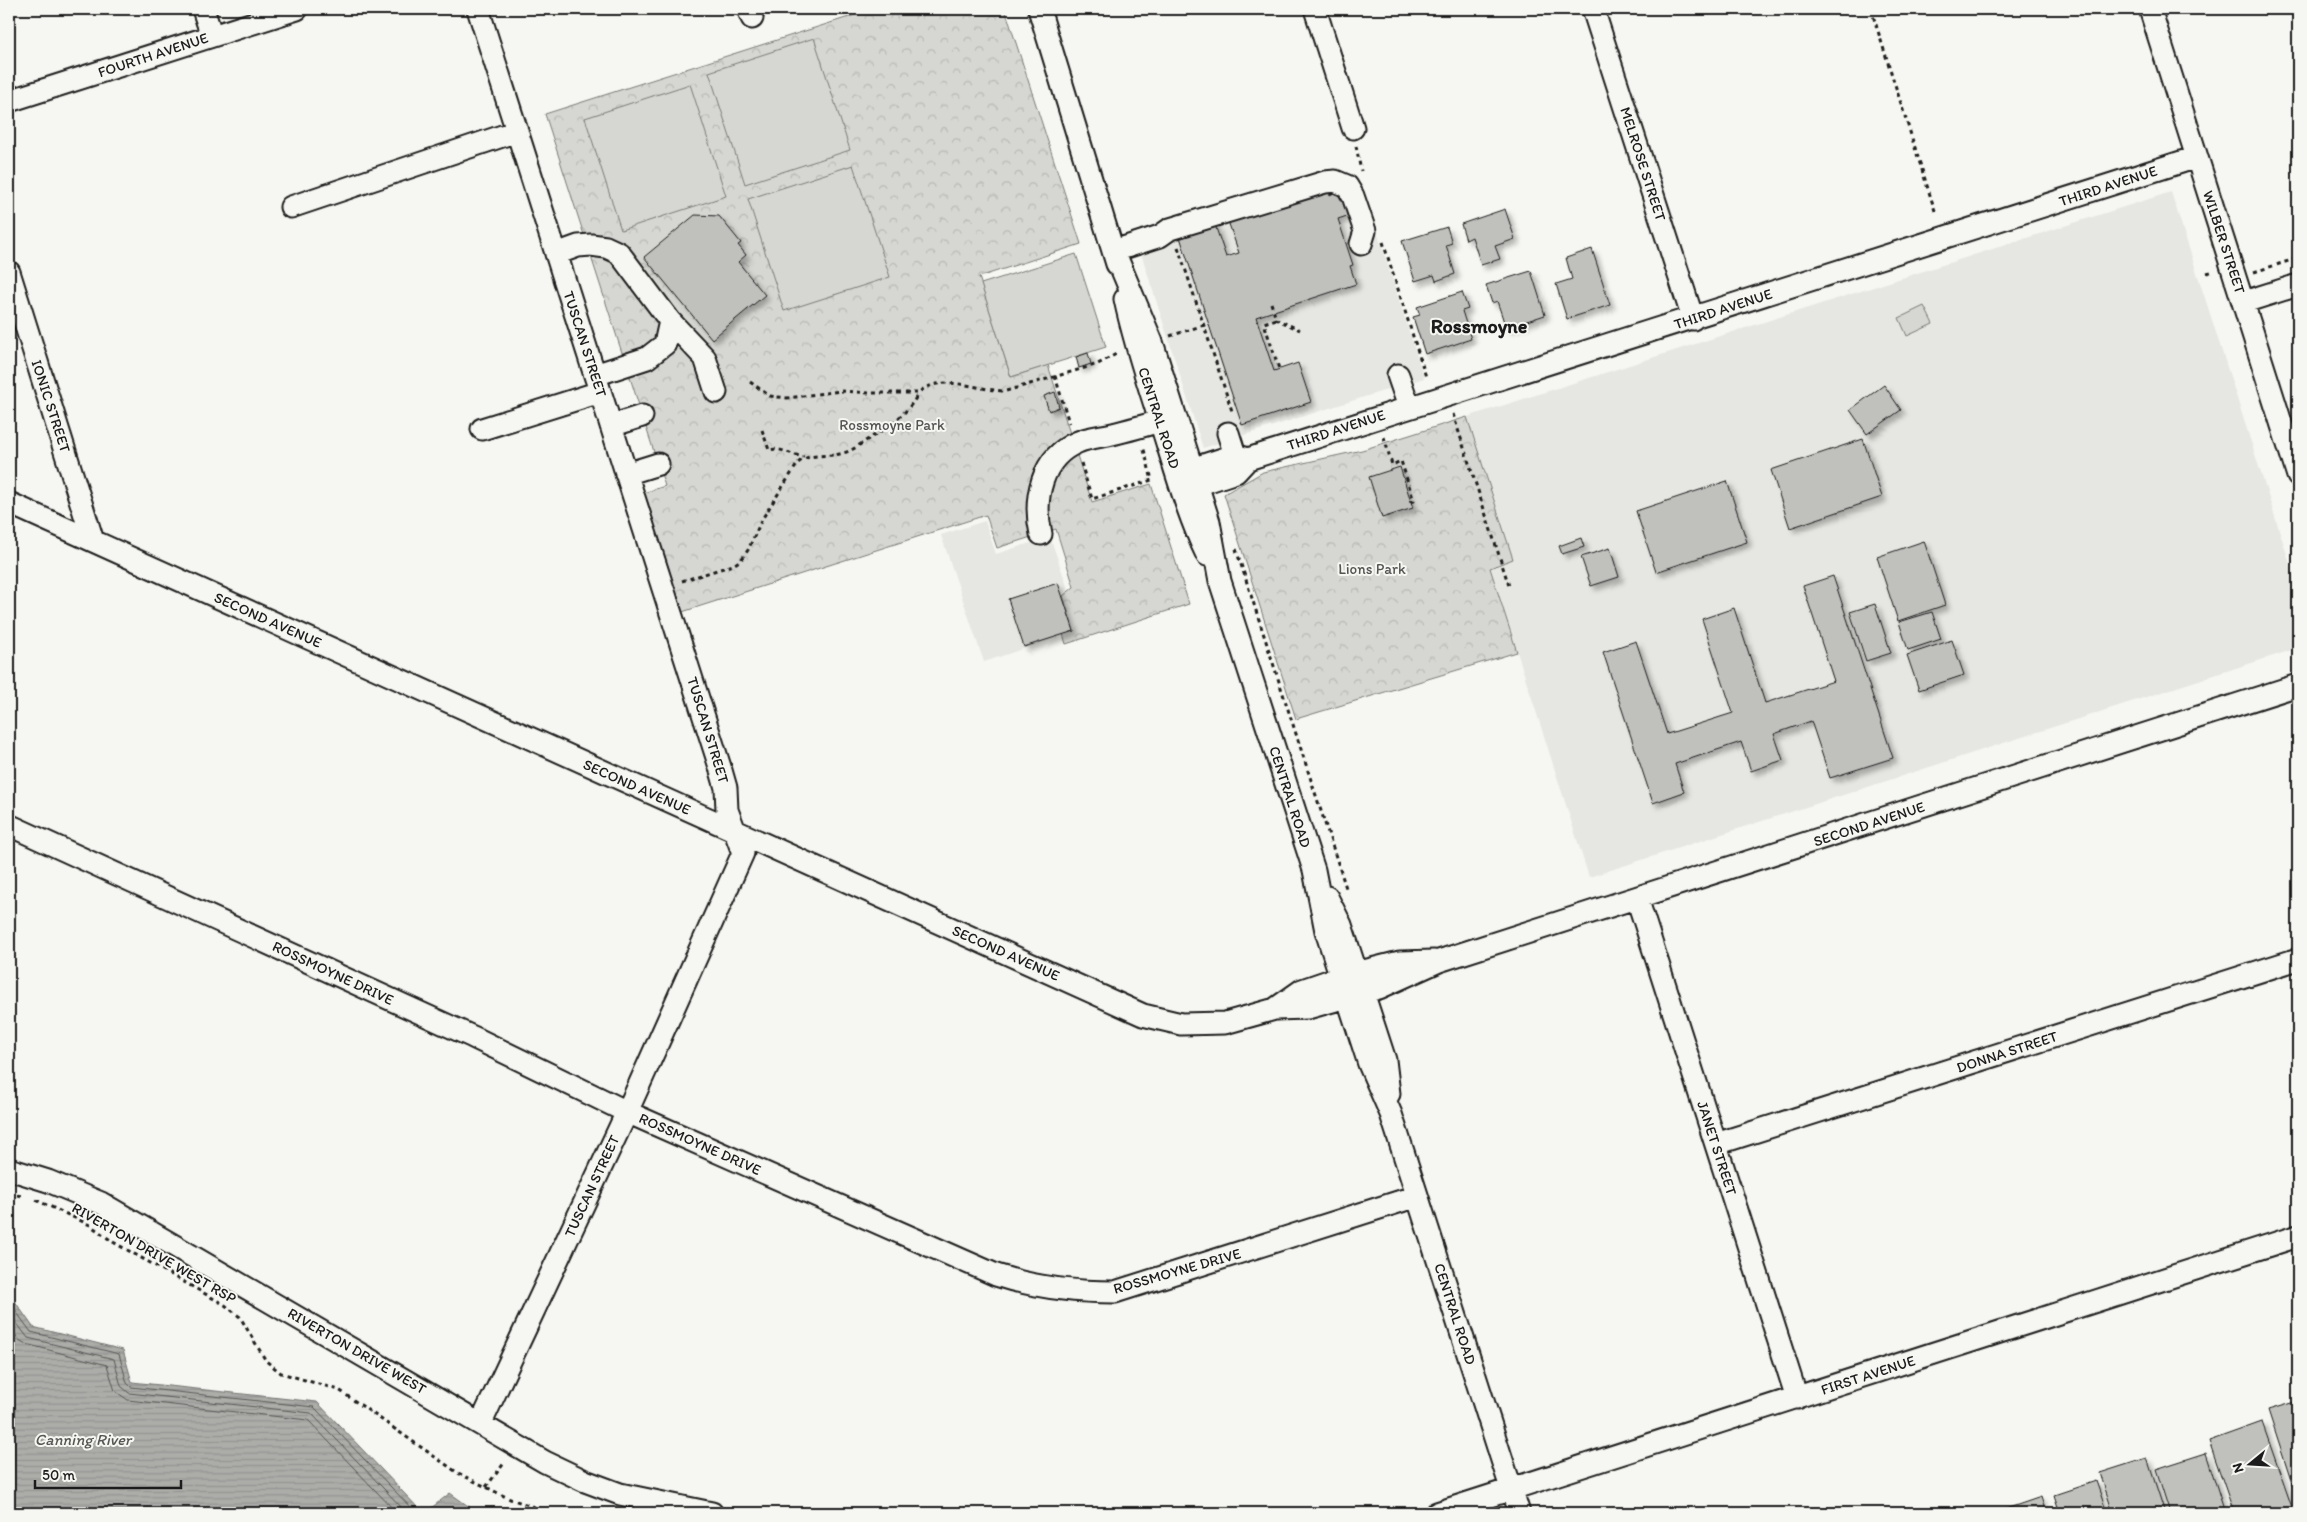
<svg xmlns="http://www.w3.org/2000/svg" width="2307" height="1522" viewBox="0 0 2307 1522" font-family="Itim,sans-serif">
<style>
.built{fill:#e6e6e2}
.park{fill:url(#park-crowns);stroke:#797977}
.pitch{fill:#d6d6d2;stroke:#797977}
.water{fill:url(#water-rules);stroke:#727271}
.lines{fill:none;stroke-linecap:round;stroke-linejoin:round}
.shore{stroke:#565654;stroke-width:1}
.building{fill:#c0c0bd;stroke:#1c1c1c;filter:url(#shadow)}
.minor-casing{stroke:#1c1c1c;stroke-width:25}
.path{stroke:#1c1c1c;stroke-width:3;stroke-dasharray:4 4;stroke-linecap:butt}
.minor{stroke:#f6f6f2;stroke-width:21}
.labels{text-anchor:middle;stroke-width:4;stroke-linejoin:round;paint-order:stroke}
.street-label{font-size:15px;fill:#1c1c1c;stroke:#f6f6f2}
.park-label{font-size:15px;fill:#545453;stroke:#f6f6f2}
.water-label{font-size:16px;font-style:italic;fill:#565654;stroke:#f6f6f2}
.district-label{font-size:20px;font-weight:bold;fill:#1c1c1c;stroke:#f6f6f2}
</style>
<defs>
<pattern id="park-crowns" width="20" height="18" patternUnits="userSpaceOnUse" patternTransform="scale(1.25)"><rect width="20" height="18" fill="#d6d6d2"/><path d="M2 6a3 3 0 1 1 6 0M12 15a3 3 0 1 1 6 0" fill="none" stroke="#b7b7b4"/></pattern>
<pattern id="water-rules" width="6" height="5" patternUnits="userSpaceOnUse" patternTransform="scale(1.25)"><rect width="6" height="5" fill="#acaca9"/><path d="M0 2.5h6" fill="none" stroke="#939391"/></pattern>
<filter id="shadow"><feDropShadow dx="4.5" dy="4.5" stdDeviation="2.5" flood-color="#0004"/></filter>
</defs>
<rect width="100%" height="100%" fill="#f6f6f2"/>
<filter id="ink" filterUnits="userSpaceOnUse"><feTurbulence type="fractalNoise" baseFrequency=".02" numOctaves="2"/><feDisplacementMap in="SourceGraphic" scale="10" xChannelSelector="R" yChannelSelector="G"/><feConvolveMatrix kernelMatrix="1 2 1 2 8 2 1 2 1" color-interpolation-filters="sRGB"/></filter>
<g filter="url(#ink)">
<path class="built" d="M1333,171l29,14 62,193 -221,70 -68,-214z
M2171,192l127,397v59l-709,229 -99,-310 22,-8 -45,-142z
M985,521l11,33 54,-17 32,92 -98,33 -43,-127z"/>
<path class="park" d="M874,9h131l76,235 -102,33 32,100 37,-12 44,137 59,-18 38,120 -123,40 -3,-10 11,-3 -11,-35 11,-9 -18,-58 -59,19 -11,-33 -304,97 -39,-119 22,-7 -120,-372z
M1467,417l46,142 -23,9 27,84 -221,67 -72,-225 39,-22 99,-22z"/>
<path class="pitch" d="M814,38l36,112 -105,34 -36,-112z
M690,84l36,112 -105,34 -36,-112z
M853,165l37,112 -106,34 -36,-112z
M1076,254l30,93 -95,30 -30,-93z
M1924,306l9,18 -26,12 -8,-18z"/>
<path class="water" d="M9,1293l24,34 90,23 9,32 185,20 106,111h-414z
M450,1493l28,20h-53z"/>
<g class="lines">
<path class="shore" d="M9,1302l22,30 88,22 8,29 4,4 183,20 102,106
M9,1313l19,25 86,21 7,27 8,7 182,20 96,100
M9,1326l10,14 7,4 81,21 8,26 13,9 180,20 89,93"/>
</g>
<path class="building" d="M1328,188l2,7 4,-2 11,5 5,17 -12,4 15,46 -3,1 6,18 -100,33 18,54 24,-8 13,39 -69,23 -63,-191 35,-12 12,35 13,-4 -11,-32z
M1505,209l10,30 -20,7 5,13 -19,6 -9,-28 -6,3 -5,-16z
M695,215l24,1 22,27 -3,2 8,10 -8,7 27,33 -53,44 -68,-82z
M1447,227l5,16 -6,2 9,29 -19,7 -2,-6 -19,6 -13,-40z
M1592,249l18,56 -43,14 -11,-35 16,-5 -6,-21z
M1531,271l14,44 -39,13 -9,-27 -5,2 -6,-18z
M1462,292l6,17 -6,2 9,28 -46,15 -12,-37 7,-2 -3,-8z
M1088,353l3,11 -12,4 -3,-11z
M1884,385l17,25 -34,24 -17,-24z
M1055,392l4,15 -10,4 -5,-15z
M1863,439l19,58 -92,31 -19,-58z
M1400,467l13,41 -31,10 -13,-41z
M1727,481l20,61 -91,30 -20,-61z
M1581,538l3,9 -22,7 -3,-8z
M1924,541l21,64 -47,16 -21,-64z
M1610,548l9,29 -28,9 -10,-29z
M1833,576l60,182 -63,20 -19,-57 -37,13 9,26 -32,11 -10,-29 -66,22 9,28 -31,11 -50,-151 33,-11 31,93 66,-21 -31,-94 32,-11 31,95 69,-22 -31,-95z
M1058,583l16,48 -50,16 -16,-48z
M1875,604l16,49 -25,8 -16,-49z
M1932,612l9,27 -33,11 -9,-28z
M1952,640l12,35 -45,15 -12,-35z
M2298,1401v101l-30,-92z
M2262,1422l32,91h-60l-25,-72z
M2206,1453l19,60h-55l-14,-44z
M2147,1458l18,55h-52l-13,-40z
M2096,1481l11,32h-47l-6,-18z
M2041,1497l5,16h-52z"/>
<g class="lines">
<g class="minor-casing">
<path id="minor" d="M203,9l9,27
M478,9l242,758 6,21 1,22 16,43 -116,259 -146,311
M748,9l4,9
M1039,9l78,255
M1315,9l38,119
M1593,9l100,310
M2150,9l148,467
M9,101l288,-92
M291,207l226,-76
M1114,251l38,91 57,180 11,59 94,289 12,61 43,133 22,50 128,399
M1114,251l46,-15 10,-7 155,-47 10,-1 12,5 6,10 12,35 -4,13
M556,254l22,-8 13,-1 15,2 13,6 51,68 -5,23 -18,14 -52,17
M9,272l84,269
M1125,299c9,43 23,84 36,125 14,44 26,89 46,131
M2244,302l54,-17
M670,321l35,37 11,34
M1398,375l11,32
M611,426l31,-10
M482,429l118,-37
M1228,433l7,22
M1179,473l56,-18 13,4
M626,474l32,-10
M1182,490l54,-18 12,-13 949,-302
M9,503l1134,512 38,9 44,-1 50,-14 33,-1 71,-20 60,-27 859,-276
M1041,534c-8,-35 0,-77 37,-92 9,-4 20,-5 30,-7 18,-4 35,-9 52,-14
M9,825l464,212 154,75 369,163c40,13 77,17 119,17l302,-96
M1327,897l14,28 44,135 4,34
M1637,898l160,500
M1275,1009l27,-19 38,-13 60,-15 34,-1
M1716,1144l582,-185
M9,1169l39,12 53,22 444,259 40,19 35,13 92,19
M1437,1513l861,-277"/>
</g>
<path class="path" d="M1871,9l65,205
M1356,146l5,25
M1383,242l43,135
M1178,247l55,167
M2254,272l44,-14
M2207,273l7,-2
M1271,303l5,16 24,11
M1276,319l-12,4 15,46
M1170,336l34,-11
M1055,376l14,47
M750,382l20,14 17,2 54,-7 29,2h48c24,-21 60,-2 88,-2l92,-27 20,-11
M1453,414l57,175
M762,430l7,20c12,-3 22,5 35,7
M1384,437l8,28 9,-4 13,40 -3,1
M1081,463l11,36 60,-19 -9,-34
M1236,549l110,339
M682,581l51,-16 8,-5 7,-10 14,-31 36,-56c12,-11 30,-5 45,-10 9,-2 16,-8 24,-13 21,-13 39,-24 51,-46
M9,1194l14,2
M36,1200l54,25 23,17 112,63 15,12 26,44 15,12 58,17 119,83 52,26 43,14
M486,1487l19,-25"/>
<use href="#minor" class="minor"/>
</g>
</g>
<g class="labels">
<g class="street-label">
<text transform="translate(153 55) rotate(-18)" y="5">FOURTH AVENUE</text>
<text transform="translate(1643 164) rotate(72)" y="5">MELROSE STREET</text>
<text transform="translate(2108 186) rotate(-18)" y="5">THIRD AVENUE</text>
<text transform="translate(2224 242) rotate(72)" y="5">WILBER STREET</text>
<text transform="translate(1723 309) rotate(-18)" y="5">THIRD AVENUE</text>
<text transform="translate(585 344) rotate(72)" y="5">TUSCAN STREET</text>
<text transform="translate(51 406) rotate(72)" y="5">IONIC STREET</text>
<text transform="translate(1159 418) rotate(72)" y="5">CENTRAL ROAD</text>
<text transform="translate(1336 430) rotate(-18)" y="5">THIRD AVENUE</text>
<text transform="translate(268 620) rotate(24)" y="5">SECOND AVENUE</text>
<text transform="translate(708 730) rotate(73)" y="5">TUSCAN STREET</text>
<text transform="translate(637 787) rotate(24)" y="5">SECOND AVENUE</text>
<text transform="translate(1290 797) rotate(72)" y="5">CENTRAL ROAD</text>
<text transform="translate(1869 824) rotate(-18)" y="5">SECOND AVENUE</text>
<text transform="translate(1006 953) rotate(24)" y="5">SECOND AVENUE</text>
<text transform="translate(333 973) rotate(25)" y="5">ROSSMOYNE DRIVE</text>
<text transform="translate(2007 1052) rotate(-18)" y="5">DONNA STREET</text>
<text transform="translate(700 1144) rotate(24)" y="5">ROSSMOYNE DRIVE</text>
<text transform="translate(1717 1148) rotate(72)" y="5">JANET STREET</text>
<text transform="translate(592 1186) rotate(-65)" y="5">TUSCAN STREET</text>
<text transform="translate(154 1253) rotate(30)" y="5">RIVERTON DRIVE WEST RSP</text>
<text transform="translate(1177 1271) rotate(-16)" y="5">ROSSMOYNE DRIVE</text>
<text transform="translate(1455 1314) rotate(72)" y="5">CENTRAL ROAD</text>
<text transform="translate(357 1351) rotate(30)" y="5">RIVERTON DRIVE WEST</text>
<text transform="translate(1868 1375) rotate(-18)" y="5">FIRST AVENUE</text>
</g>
<g class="park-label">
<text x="892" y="430">Rossmoyne Park</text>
<text x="1372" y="574">Lions Park</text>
</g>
<g class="water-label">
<text x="83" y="1445">Canning River</text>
</g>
<g class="district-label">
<text x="1479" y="333">Rossmoyne</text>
</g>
</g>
<rect width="2307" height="1522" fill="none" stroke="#f6f6f2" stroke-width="30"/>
<rect x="15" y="15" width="2277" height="1492" fill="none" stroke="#1c1c1c" stroke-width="2" filter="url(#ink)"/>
<g transform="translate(2250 1464) rotate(252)" stroke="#f6f6f2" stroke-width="4" paint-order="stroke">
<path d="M0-4L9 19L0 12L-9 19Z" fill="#1c1c1c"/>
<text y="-8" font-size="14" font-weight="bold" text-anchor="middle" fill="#1c1c1c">N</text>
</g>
<path d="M35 1480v8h146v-8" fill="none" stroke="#1c1c1c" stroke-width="2.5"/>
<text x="42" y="1480" font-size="15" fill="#1c1c1c" stroke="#f6f6f2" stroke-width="4" paint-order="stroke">50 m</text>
</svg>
